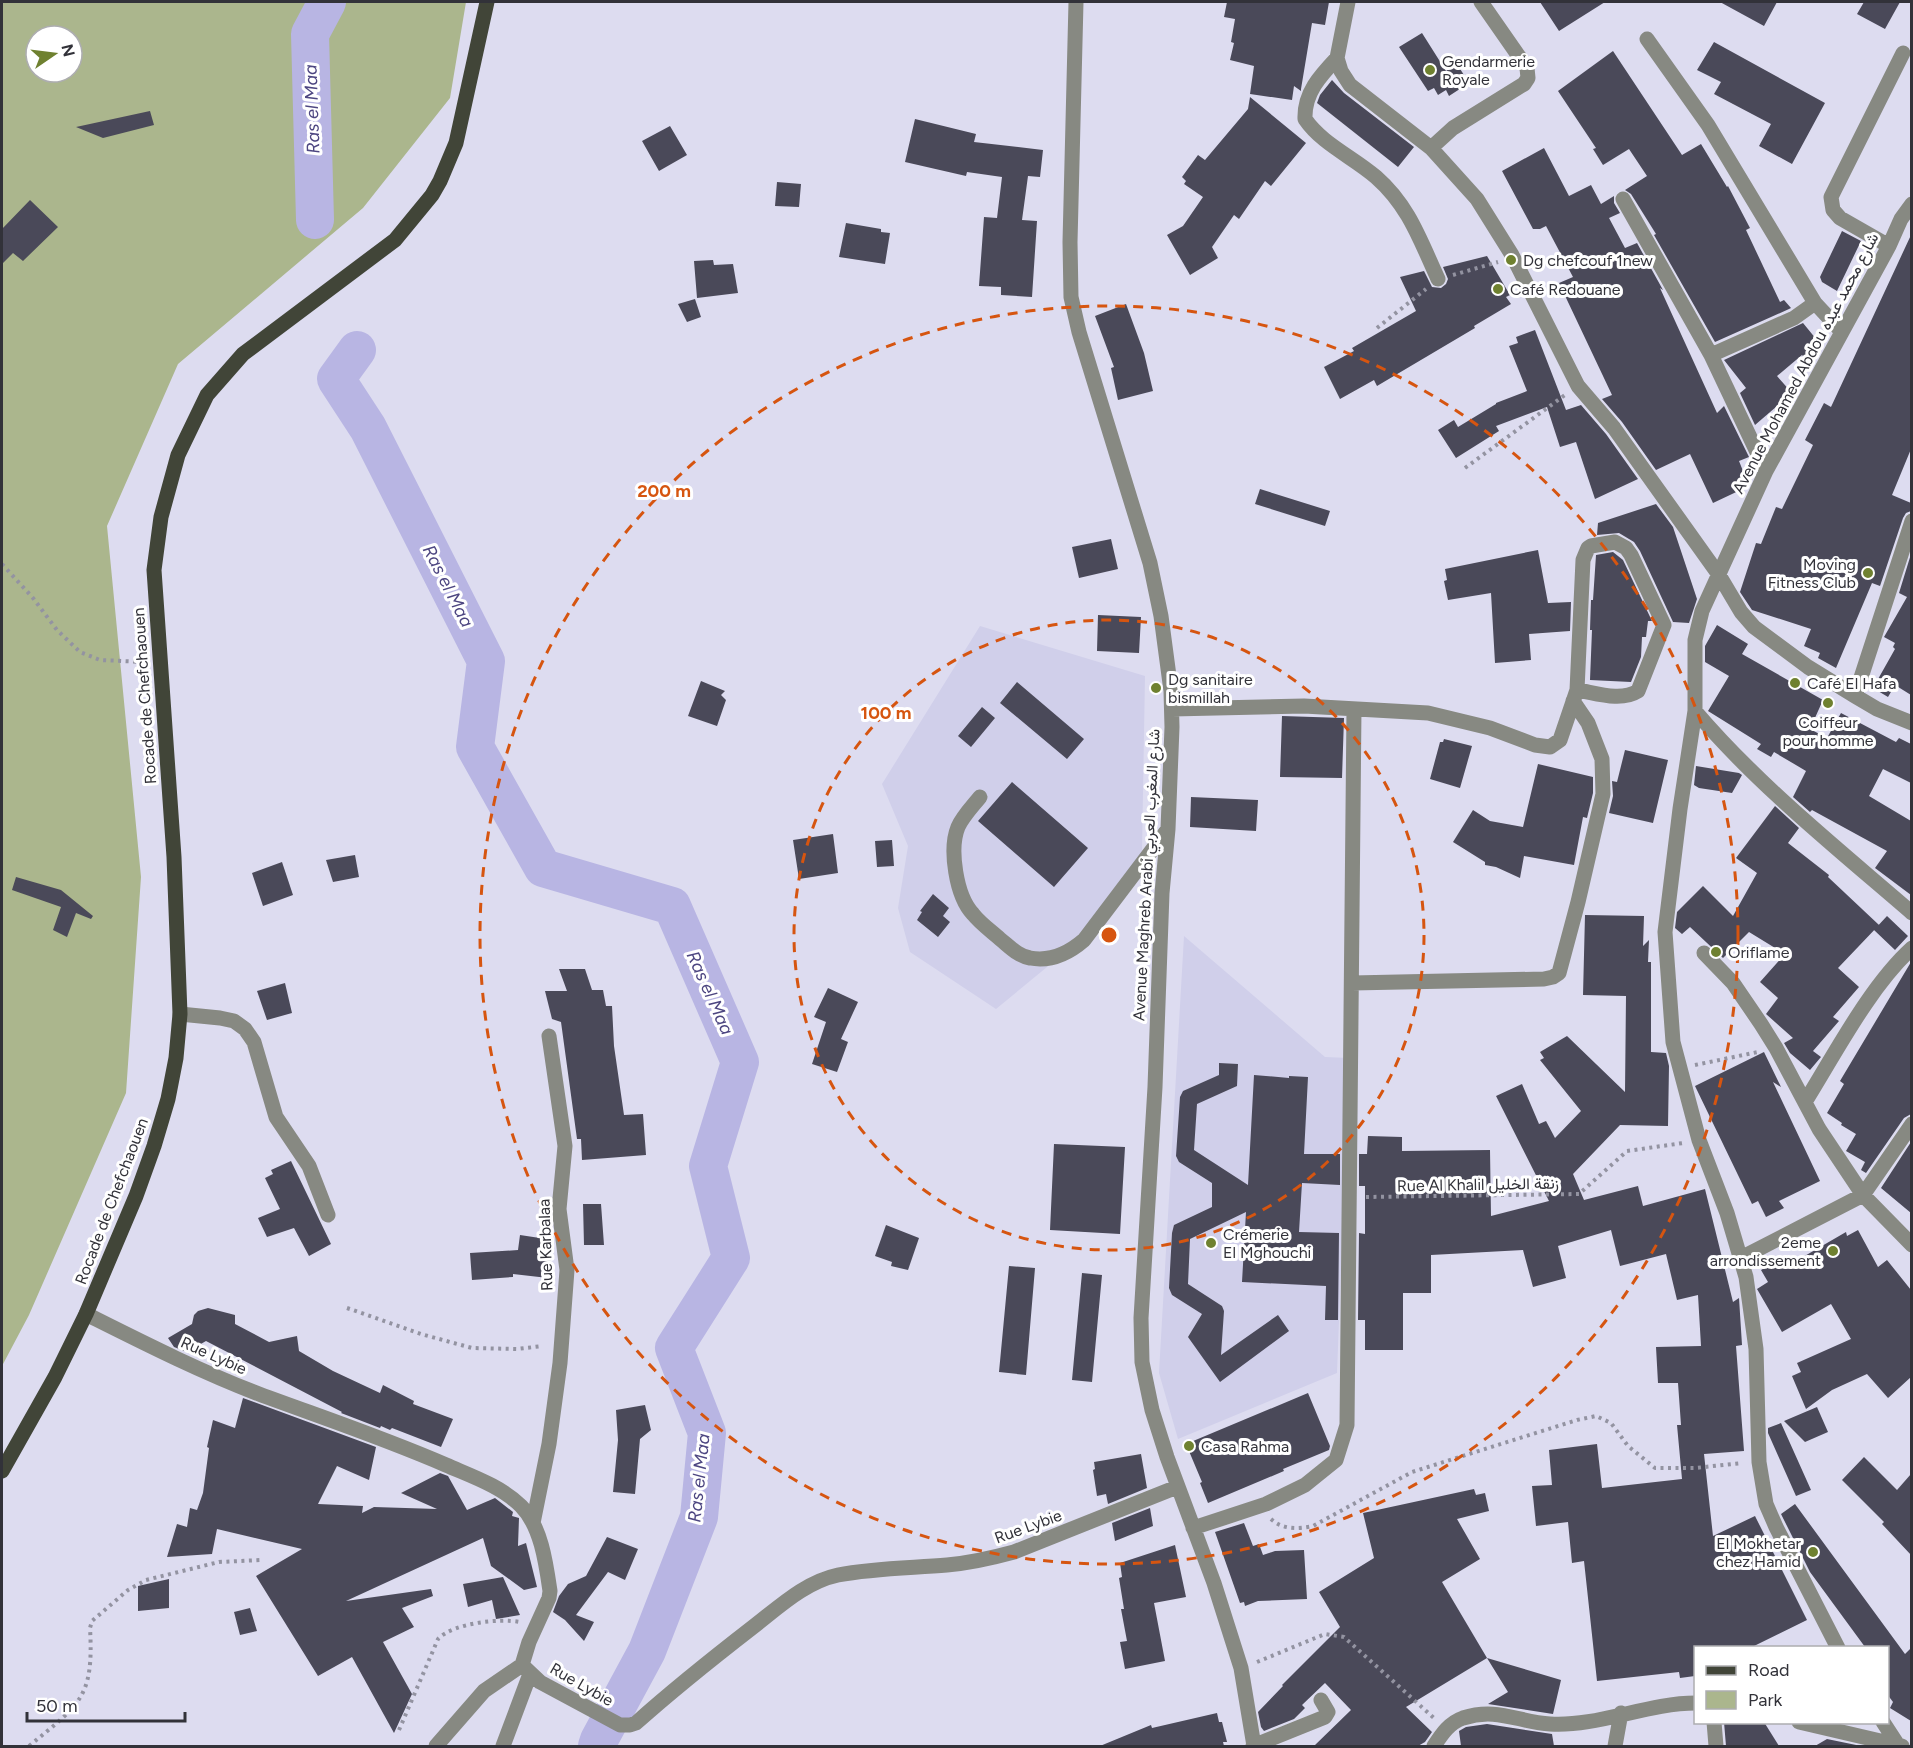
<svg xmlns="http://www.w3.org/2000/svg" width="1913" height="1748" viewBox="0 0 1913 1748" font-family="Figtree,Vazirmatn,sans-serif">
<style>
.built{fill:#d0cfea}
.green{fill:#abb68d;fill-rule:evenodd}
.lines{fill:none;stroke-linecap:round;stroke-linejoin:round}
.river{stroke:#b8b5e3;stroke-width:38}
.building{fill:#4a4959}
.path{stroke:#9393a1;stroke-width:4;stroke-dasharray:3 4.5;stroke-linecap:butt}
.minor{stroke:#878982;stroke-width:15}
.major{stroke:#414538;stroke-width:15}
.ring{fill:none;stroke:#d65510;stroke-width:3;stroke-dasharray:10 8}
.poi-dot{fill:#6f8130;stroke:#fff;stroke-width:2}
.labels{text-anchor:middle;stroke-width:6;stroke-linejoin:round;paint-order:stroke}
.poi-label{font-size:16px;fill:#323239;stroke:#fff;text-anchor:start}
.street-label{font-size:16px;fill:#323239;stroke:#fff}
.water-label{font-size:18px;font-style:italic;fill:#4d4681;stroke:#fff}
.centre{fill:#d65510;stroke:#fff;stroke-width:3}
.ring-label{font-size:18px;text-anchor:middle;font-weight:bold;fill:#d65510;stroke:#fff;stroke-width:6;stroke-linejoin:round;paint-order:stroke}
</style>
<rect width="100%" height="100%" fill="#dddcf0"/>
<path class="built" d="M980,626l165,50 -3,175 -50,79 -96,79 -86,-57 -12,-44 10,-62 -26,-62z
M1184,936l141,121 24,1 -12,315 -159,66 -19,-66z"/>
<path class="green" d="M2,2h464l-16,96 -87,110 -185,156 -71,162 34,351 -15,216 -97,222 -27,51zM36,36h36v36h-36z"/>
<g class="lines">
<path class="river" d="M315,220l-5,-186 17,-32
M357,350l-21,29 32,49 118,233 -11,86 68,121 129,38 68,156 -32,104 23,92 -57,90 33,85 -8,84 -52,134 -48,89 -2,6"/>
</g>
<path class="building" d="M1227,2h102l-4,23 -13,-2 -11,66v2l-7,-5 -2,14 -42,-6 4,-28 -24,-6 4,-17 -3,-1 4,-23 -11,-2z
M1540,2h65l-46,29z
M1720,2h57l-13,24z
M1864,2h36l-15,27 -28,-15z
M1422,33l24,38 11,-7 12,19 -20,13 -3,-6 -8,5 -4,-7 -6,3 -29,-44z
M1714,42l111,61 -33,61 -33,-18 12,-22 -57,-30 7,-12 -24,-12z
M1613,51l69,104 19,-11 26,43 1,-1 22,42 -4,2 34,72 4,-2 7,8 -2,1 -74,33 -61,-107 2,-1 -25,-40 -6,-4 22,-14 -18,-27 -26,16 -10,-16 3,-1 -38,-57z
M1332,80l12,13 70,54 -16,20 -81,-64 3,-8z
M1250,97l56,46 -35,43 -6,-5 -26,38 -5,-4 -22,32 6,11 -28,17 -23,-40 16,-9 20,-29 -19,-13 2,-3 -4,-4 16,-22 7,5 43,-51z
M150,111l4,14 -51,13 -27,-11z
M915,119l61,15 -2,8 69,8 -3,27 -12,-1 -6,44 15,1 -5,76 -31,-2v-8l-22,-1 5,-69 13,1 5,-41 -35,-5 -1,4 -61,-14z
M670,126l17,29 -28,16 -17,-30z
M1544,148l25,48 22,-11 10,19 13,-8v7l6,10 -11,5 16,30 12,-5 26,47 -3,-2 57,125 7,-7 25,51 -10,4 10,25 -36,17 -23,-49 -34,16 -34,-48 -20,-23 10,-4 -53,-112 14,-6 -27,-51 -6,3h-7l-31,-58z
M777,182l24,2 -2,23 -24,-1z
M30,200l28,27 -35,34 -10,-8 -11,11v-35z
M846,223l35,6v3l9,1 -5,31 -46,-7z
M1842,231l19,10 -24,50 -15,-9 -2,-5z
M1911,235v214l-19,46 19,8v8l-5,2 -3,5 -23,68 -8,-3 -36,85 -18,-10 2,-5 -16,-7 7,-17 -59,-19 -12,-18 16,-49 5,1 15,-37 6,2 31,-64 -8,-5 19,-37 7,4z
M1487,256l23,39 -4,2 5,7 -37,22 1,2 -98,58 -3,-6 -34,19 -16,-32 30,-16 -2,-3 64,-37 -16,-34 24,-6 8,16 9,1 5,-4 2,-5 -5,-12z
M713,260l1,5 19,-1 5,29 -41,5 -3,-37z
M695,299l6,18 -14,5 -9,-18z
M1126,304l18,49 9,38 -35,9 -7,-32 3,-1 -19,-51z
M1803,323l18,22 -16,13 -3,-3 -25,21 15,17 -37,32 -15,-32 6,-5 -22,-28z
M1535,330l31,80 15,-5 25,29 32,45 -43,20 -19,-57 -16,5 -13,-40 -51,19 3,5 -43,27 -18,-28 16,-10 4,7 38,-23v-1l31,-12 -18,-45 9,-3 -2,-6z
M1260,489l70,22 -5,15 -70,-22z
M1656,504l17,23 24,72 -8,24 -16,-1 -33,-71 -6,-9 -15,-9 -22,2 1,-12z
M1111,539l7,30 -39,9 -7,-31z
M1538,550l10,53 23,-1 -1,29 -41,3 2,26 -36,3 -4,-70 -43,7 -4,-19 3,-1 -2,-11z
M1613,552l10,8 29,61h-4l-2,16h-4l-1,20 -10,25 -41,-2 2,-50h-2l1,-30h2l3,-45z
M1911,554v141l-16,-10 -7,12 -15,-9 22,-39 -2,-2 2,-4 -11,-6 23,-40 -8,-4z
M1098,615l43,2 -2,36 -42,-2z
M1717,625l31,19 -6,10 81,46 -13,29 17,9 14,-25 55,29 3,-4 12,6v39l-28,-14 -14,27 42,25v74l-36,-27 12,-17 -75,-41 -2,2 -17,-15 13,-26 -32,-19 -3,5 -14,-8 4,-5 -53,-33 21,-35 -24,-14v-16z
M701,681l24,10 -4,4 5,5 -9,26 -29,-10z
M1017,682l67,57 -17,20 -67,-56z
M982,707l13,11 -24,29 -13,-11z
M1282,716l62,2 -2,60 -62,-1z
M1444,739l28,7 -12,42 -30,-9 10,-37h3z
M1625,750l43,10 -15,63 -44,-10 4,-17 -1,-15 5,1z
M1538,764l55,13v16l-6,25 -4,-1 -9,48 -50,-9 -4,22 -24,-11 -11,-2v-3l-32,-20 20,-32 17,11 33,6z
M1696,766l43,7 3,2 -10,18 -33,-5 -5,-3z
M1012,782l76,66 -34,39 -76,-66z
M1191,797l67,3 -2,31 -66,-4z
M1775,806l24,22 -11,15 41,32 -1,2 51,48 -41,43 21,19 -26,30 6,4 -26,30 8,6 -11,13 -20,-17 -6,-10 9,-5 -27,-24 12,-16 -18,-16 25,-28 -36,-22 -26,26 -33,-31 -8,7 -7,-6 2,-16 26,-26 30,30 24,-43 -21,-15z
M833,834l5,39 -39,6 -6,-39z
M892,840l2,26 -17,1 -2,-26z
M355,855l4,22 -26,5 -7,-22z
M282,862l11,33 -30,11 -11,-33z
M16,877l45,13 32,26 -2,3 -15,-6 -9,24 -14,-7 8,-23 -49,-17z
M933,894l16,14 -6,8 7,6 -12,15 -21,-17 5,-8 -2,-1z
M1585,915l59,1 -1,30 6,-6 -1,22h3v90l15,1 3,13 -1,60 -48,-1 -47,49 11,26 54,-14 5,20 62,-17 28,113 6,-4 3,47 -6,1 8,105 -40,3 9,82 42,-20 52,104 -55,27h-57v29l-15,2 -1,-6 -82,9 -13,-120 -12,2 -4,-41 -32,4 -4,-40 20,-1 -3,-35 48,-6 5,44 80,-9 -5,-54h4l-3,-42h-20l-2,-36 45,-1 -3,-51 -21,5 -11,-46 -46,12 -9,-36 -53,16 8,32 -33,9 -10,-37 -92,5v38h-28v57h-38v-30h-7l1,-87 6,1v-48h-6v-32h8l1,-18 34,1v14l88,-1 1,66 58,-15 -53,-105 26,-12 17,40 7,-3 9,17 26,-27 -41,-51 4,-2 -4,-6 27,-16 58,56 1,-96 -43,-1z
M1887,916l21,20 -13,14 -21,-20z
M1911,962v152l-7,4 -38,55 -5,-3 4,-8 -19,-11 10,-17 -15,-9 1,-2 -15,-10 17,-29 -4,-3z
M559,969h26l7,21h11l3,16h6l2,40 10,69 19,-1 3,41 -64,5 -1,-21h-4l-16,-117 -9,-3 -7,-28h22z
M285,983l7,30 -25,7 -10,-29z
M828,988l30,14 -17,37 7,3 -11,30 -25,-8 14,-42 -12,-5z
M1764,1052l17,35 -8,-5 47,99 -41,20 5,7 -18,9 -8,-16 -6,3 -57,-118z
M1219,1063l19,1 -1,22 -40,18 -3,46 54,35 6,-110 35,3v-2l19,1 -4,77h36v31l-38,-2 -3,49 40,1 -1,87h-13l1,-34 -84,-4 4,-70 -56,27 -2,45 34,22 2,5 -3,44 57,-40 11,16 -69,51 -32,-45 14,-23 -30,-19 -3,-7 3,-55 2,-8 38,-18v-24l-33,-21 -3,-6 4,-59 3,-6 36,-16z
M1911,1142v71l-30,-25z
M1054,1144l71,3 -5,87 -70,-4z
M291,1161l40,83 -22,12 -15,-28 -27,9 -9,-19 22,-9 -15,-31 8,-4 -2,-4z
M583,1204h18l3,41h-20z
M886,1225l33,13 -11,32 -17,-4 1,-4 -17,-6z
M1858,1230l20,37 9,-7 24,30v87l-23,21 -21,-24 -35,16 -26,19 -14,-33 9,-4 -4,-9 54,-24 -20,-35 -49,28 -25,-43 11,-7 -7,-12 18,-10 5,8 62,-36 1,4z
M520,1235l33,5 -5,38 -35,-4v3l-41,3 -2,-27 48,-3z
M1009,1266l26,2 -9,107 -27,-3z
M1082,1273l20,2 -10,107 -20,-2z
M208,1308l27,7v9l34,18 28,-6 2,15 34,20 47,22 3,-8 31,16 -1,3 40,15 -12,28 -49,-19 -2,2 -9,-4 -1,2 -39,-15 1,-1 -136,-71 -19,11 -13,-5 -6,-9 24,-14 2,-9 4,-4z
M1308,1393l22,53 -1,4 -46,19 1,2 -76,32 -8,-20 2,-1 -16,-38z
M243,1398l133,49 -7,33 -32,-14 -19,38 45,2 -1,7 12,-6 63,2 -36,-16 39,-20 8,3 19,34 28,-12 18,14 -1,4 7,2 -1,28 8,-3 11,44 -13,3 -33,-24 -8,-28 -137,63 85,-12 2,7 -31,12 12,19 -31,15 29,52 -18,39 -42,-76 -34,19 -62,-100 46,-27 -85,-20 -5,25 -45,3 10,-33 10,3 3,-19 7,2 6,-17 6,-45 -2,-1 6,-27 22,8z
M645,1405l6,25 -11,9 -5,55 -22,-2 5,-52 -2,-30z
M1817,1407l11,25 -23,10 -21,-21z
M1781,1423l30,67 -15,6 -28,-63v-5z
M1141,1454l6,34 -39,16 -2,-10 -9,2 -4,-26 2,-1 -1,-7z
M1864,1457l33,33 14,-16v81l-29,-31 2,-2 -42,-42z
M1474,1489l2,6 9,-2 4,18 -32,8 23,40 -38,23 45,76 -81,49 26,25 -7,10 -7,4h-104l37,-36 -26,-27 -23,22 3,3 -11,11 -30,12 -3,-4 -3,-15 25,-26 -1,-1 58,-58 -21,-35 55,-34 -11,-45z
M1795,1504l110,150 6,-6v73l-21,-13 3,-6 -6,-8v-47h-22l-55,-75 -29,-58z
M1150,1508l3,18 -38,15 -3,-18z
M1244,1523l9,23 6,-2 4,11 12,-4 29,-1 3,49 -49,2 -13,5 -1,-4 -4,1 -25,-71z
M607,1537l31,12 -13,31 -17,-8 -32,43 18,7 -10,19 -19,-21 -12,-8 6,-16 9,-12 18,-8z
M1175,1545l11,52 -32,6 11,58 -40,8 -5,-27 7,-1 -6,-32h3l-5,-31 3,-1 -2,-14z
M503,1577l17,38 -24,4 -4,-19 -24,7 -5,-23z
M169,1579v29l-31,3v-25z
M250,1608l7,23 -17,4 -6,-23z
M1487,1658l74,22 -8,34 -65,-10 20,-12z
M1217,1713l2,9h3l5,20h-4l1,4h-124l51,-21 1,3z
M1724,1722h40l15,24h-53z
M1487,1724l65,10 2,12h-93l-2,-15 7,-4z
M1827,1739l34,7h-46z"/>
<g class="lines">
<path class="path" d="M1453,275l45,-13
M1377,328l49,-39
M1465,468l100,-73
M2,564l31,34 24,32 23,22 20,8 44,2
M1695,1065l63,-13
M1366,1197l213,-3 48,-43 56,-8
M347,1308l74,26 51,14 45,1 26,-3
M1271,1519c12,11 27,10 42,7l99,-54 165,-52 19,-4 15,7 17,23 27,22h40l47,-5
M1257,1662l68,-28 19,3 90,81
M399,1730l39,-91c15,-16 62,-21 82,-17
M29,1746c51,-42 65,-48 61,-118l2,-7 36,-31 18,-10 73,-18 42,-2"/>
<path class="minor" d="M1076,2l-6,240 1,55 8,35 71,231 11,53 10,75 1,36 -4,102 -6,64 -7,194 -14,231 1,44 10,48 15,47 47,126 27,85 13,78
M1348,2l-11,56 4,13 9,14 81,63 46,51 35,56 66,131 36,42 105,147 22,37 13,15 54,40 47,29 22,13 35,14
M1647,39l61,86 107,178 26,28
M1337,58c-17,18 -33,35 -32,61 17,25 48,38 71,58 33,29 44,63 62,102
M1431,148l22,-20 71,-44 4,-6 -1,-10 -46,-66
M1623,199l88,156 55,116
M1889,246l-49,-28 -7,-8 -2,-13 72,-144
M1711,355l83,-37 21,-15
M1855,696l57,-175
M1172,709l132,-3 124,7 62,15 45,17 15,2 10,-7 17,-50c19,3 44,12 61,1l26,-66 -33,-70 -5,-7 -11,-6 -24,4 -3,2 -5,12 -6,130
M1695,711c64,75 143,138 217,202
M980,797c-8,10 -17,19 -22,30 -9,22 -2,69 15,87 7,9 18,17 27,25 10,8 18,17 30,19 21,4 39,-5 54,-18l84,-111
M1704,953l29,30 28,41 15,24 43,81 44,66 49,50
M1352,983l192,-4 9,-2 6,-4 19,-71 25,-108 -1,-35 -14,-36 -15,-22
M180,1014l40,4 14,3 11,8 9,13 22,75 33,49 19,49
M1805,1102c30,-48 65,-116 107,-154
M1741,1258l122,-63 49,-71
M86,1314c56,28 113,57 173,80 62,23 125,44 187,71 25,11 55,21 75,41 20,20 25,57 29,85l-1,7 -20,44 -7,23 18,17 80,43h10l6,-2c38,-34 77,-65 117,-96 26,-20 52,-45 85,-52 36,-7 73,-7 109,-10 23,-2 45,-7 67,-13l163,-65
M533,1523l16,-79 11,-81 7,-93 -8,-61 6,-63 -16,-110
M1193,1528l73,-24 39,-19 31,-25 11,-35 7,-716
M1838,1648l-62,-121 -10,-23 -7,-42 -3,-113 -10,-72 -19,-64 -28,-73 -26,-98 -8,-110 15,-123 15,-98v-71l7,-29 64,-140 123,-225 12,-27 11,-15
M1714,1722l2,24
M1799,1722l103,24
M1883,1722l15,23
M436,1746l48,-55 38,-26
M503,1746l27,-72
M1253,1746l72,-29 3,-5 -7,-12
M1434,1746c8,-12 15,-23 29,-28 34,-11 55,4 87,6 48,3 97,-21 146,-21
M1615,1746l6,-33"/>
<path class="major" d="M2,1471l53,-94 31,-63 50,-118 18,-50 14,-47 8,-41 4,-44 -6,-157 -20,-287 7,-53 17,-62 29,-60 36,-41 152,-114 37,-45 8,-14 16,-38 31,-141"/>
</g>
<g class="ring">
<circle cx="1109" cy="935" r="315"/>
<circle cx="1109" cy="935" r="629"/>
</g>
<g class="poi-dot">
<circle cx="1430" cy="70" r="6"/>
<circle cx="1511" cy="260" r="6"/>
<circle cx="1498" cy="289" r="6"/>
<circle cx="1868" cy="573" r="6"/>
<circle cx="1795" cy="683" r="6"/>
<circle cx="1156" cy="688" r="6"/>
<circle cx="1828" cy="703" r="6"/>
<circle cx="1716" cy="952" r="6"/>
<circle cx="1211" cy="1243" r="6"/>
<circle cx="1833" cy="1251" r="6"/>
<circle cx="1189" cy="1446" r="6"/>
<circle cx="1813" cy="1552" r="6"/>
</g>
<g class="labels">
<g class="poi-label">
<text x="1442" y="67">Gendarmerie<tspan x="1442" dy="18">Royale</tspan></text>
<text x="1523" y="266">Dg chefcouf 1new</text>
<text x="1510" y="295">Café Redouane</text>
<text x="1856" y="570" text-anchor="end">Moving<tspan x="1856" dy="18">Fitness Club</tspan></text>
<text x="1168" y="685">Dg sanitaire<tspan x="1168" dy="18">bismillah</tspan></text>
<text x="1807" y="689">Café El Hafa</text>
<text x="1828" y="728" text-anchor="middle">Coiffeur<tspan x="1828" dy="18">pour homme</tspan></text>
<text x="1728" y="958">Oriflame</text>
<text x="1223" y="1240">Crémerie<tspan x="1223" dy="18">El Mghouchi</tspan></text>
<text x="1821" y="1248" text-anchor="end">2eme<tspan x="1821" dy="18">arrondissement</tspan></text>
<text x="1201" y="1452">Casa Rahma</text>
<text x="1801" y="1549" text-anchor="end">El Mokhetar<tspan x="1801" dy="18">chez Hamid</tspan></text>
</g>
<g class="street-label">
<text transform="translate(1805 363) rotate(-62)" y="6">Avenue Mohamed Abdou شارع محمد عبده</text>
<text transform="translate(144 696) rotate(-94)" y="6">Rocade de Chefchaouen</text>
<text transform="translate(1146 875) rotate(-87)" y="6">Avenue Maghreb Arabi شارع المغرب العربي</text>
<text transform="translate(1478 1184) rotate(-1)" y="6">Rue Al Khalil زنقة الخليل</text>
<text transform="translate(111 1201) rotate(-69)" y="6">Rocade de Chefchaouen</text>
<text transform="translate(545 1245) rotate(-92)" y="6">Rue Karbalaa</text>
<text transform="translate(214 1355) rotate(24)" y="6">Rue Lybie</text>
<text transform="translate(1028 1526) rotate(-20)" y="6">Rue Lybie</text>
<text transform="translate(582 1684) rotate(30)" y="6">Rue Lybie</text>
</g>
<g class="water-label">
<text transform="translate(312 109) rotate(-92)" y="6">Ras el Maa</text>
<text transform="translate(448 586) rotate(63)" y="6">Ras el Maa</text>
<text transform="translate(710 993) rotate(66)" y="6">Ras el Maa</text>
<text transform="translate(699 1478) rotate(-84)" y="6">Ras el Maa</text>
</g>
</g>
<circle cx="1109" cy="935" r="9" class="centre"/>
<g class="ring-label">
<text x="664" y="497">200 m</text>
<text x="886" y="719">100 m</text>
</g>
<rect width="1913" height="1748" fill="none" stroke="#323239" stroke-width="6"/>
<rect x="1694" y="1646" width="195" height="78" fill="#ffffff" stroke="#adadb0" stroke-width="1.5"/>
<rect x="1706" y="1666" width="30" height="9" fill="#414538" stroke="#adadb0" stroke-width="1.5"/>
<text x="1748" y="1676" font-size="18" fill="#323239">Road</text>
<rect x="1706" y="1691" width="30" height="18" fill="#abb68d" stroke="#adadb0" stroke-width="1.5"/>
<text x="1748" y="1706" font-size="18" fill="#323239">Park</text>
<g transform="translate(54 54) rotate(76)"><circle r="28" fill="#ffffff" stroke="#adadb0" stroke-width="1.5"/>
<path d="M0-4.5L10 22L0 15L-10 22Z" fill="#6f8130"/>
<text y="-9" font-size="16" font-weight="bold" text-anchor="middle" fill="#323239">N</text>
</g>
<path d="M27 1712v9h158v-9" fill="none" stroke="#323239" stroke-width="3"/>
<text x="36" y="1712" font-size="18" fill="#323239" stroke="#ffffff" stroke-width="4.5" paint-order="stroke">50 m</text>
</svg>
